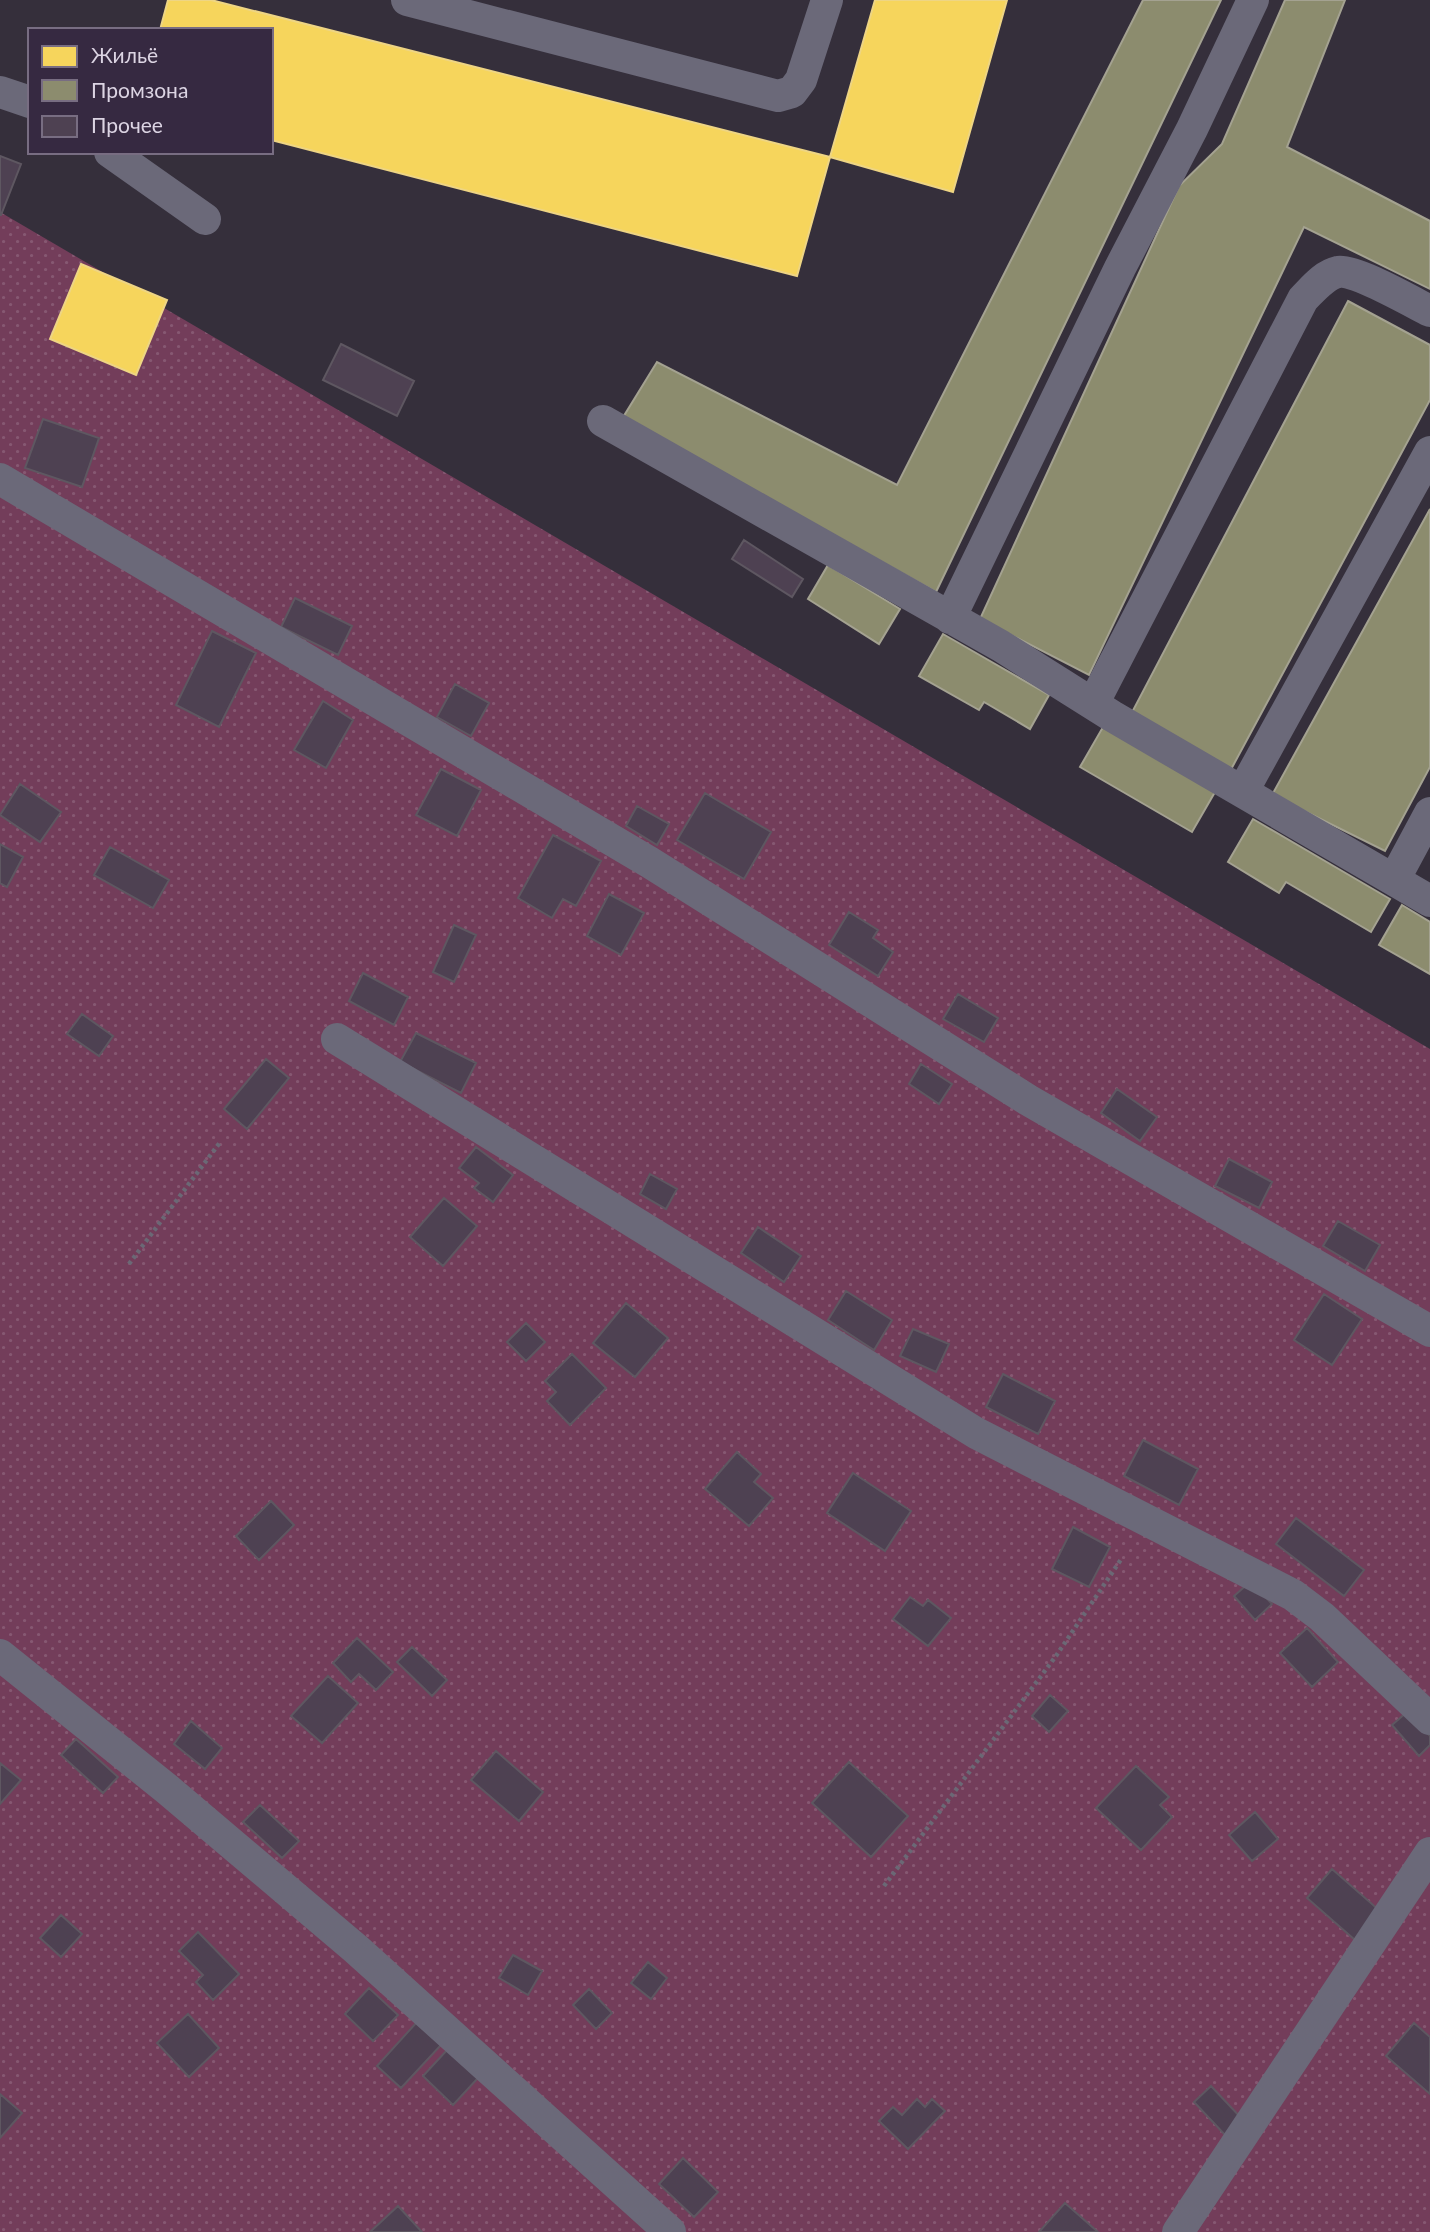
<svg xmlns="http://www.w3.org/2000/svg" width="1430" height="2232" viewBox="0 0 1430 2232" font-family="Lato,sans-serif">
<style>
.green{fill:url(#green-dots)}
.homes{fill:#f6d55c;stroke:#eed584;stroke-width:2}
.industry{fill:#8c8c6e;stroke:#a4a291;stroke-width:2}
.building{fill:#4e4152;stroke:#5e5761;stroke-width:2}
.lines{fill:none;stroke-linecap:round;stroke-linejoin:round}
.path{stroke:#6b6875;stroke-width:4.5;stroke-dasharray:3.5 3.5;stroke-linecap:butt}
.lane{stroke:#6b6979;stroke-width:32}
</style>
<defs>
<pattern id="green-dots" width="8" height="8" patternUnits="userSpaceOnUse" patternTransform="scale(1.75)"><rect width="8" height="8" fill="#733d5a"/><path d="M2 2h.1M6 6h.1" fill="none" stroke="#865872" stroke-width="1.8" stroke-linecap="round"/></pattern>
</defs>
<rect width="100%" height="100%" fill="#352f3b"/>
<path class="green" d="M0,212l1430,837v1183h-1430z"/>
<path class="homes" d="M168,0h43l619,157 -33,119 -526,-136v-110h-111z
M875,0h132l-54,192 -123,-35z
M81,264l86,36 -31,75 -86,-36z"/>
<path class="industry" d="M1143,0h78l-285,592 -314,-173 35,-57 240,123z
M1285,0h60l-58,147 143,74v68l-126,-62 -215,448 -109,-56 199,-433 43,-42z
M1348,301l82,44v55l-202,375 -99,-57z
M1430,509v258l-45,84 -113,-56z
M828,565l72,44 -21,35 -71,-45z
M943,634l106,61 -19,34 -46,-27 -5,8 -60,-34z
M1103,727l112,65 -23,40 -112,-65z
M1253,819l137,80 -19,33 -85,-50 -7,11 -51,-31z
M1402,905l28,17v52l-51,-29z"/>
<path class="building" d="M0,156l21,8 -20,51h-1z
M341,344l73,37 -17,35 -74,-36z
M43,419l56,19 -17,49 -57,-19z
M744,540l59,39 -11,18 -60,-38z
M295,598l57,28 -14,29 -57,-28z
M212,631l44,22 -37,74 -43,-22z
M455,684l34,19 -18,33 -34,-19z
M323,701l30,19 -27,48 -32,-18z
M441,769l40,21 -24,46 -41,-21z
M20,784l41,28 -21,30 -40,-27z
M705,793l66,39 -27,47 -67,-39z
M637,806l32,18 -12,21 -31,-19z
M553,835l48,26 -25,45 -13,-7 -11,19 -34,-20z
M0,844l23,13 -16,30 -7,-4z
M110,847l59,33 -16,28 -59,-33z
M609,894l35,19 -23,42 -34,-19z
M849,912l29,18 -5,8 20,14 -15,24 -49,-31z
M454,925l22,10 -22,47 -21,-10z
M363,973l45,24 -14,28 -45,-24z
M958,994l40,24 -14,24 -41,-23z
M82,1014l31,22 -14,20 -32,-22z
M416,1033l60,30 -15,30 -61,-31z
M266,1059l23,19 -42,51 -23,-20z
M921,1064l31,20 -13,20 -30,-20z
M1117,1089l40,28 -17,24 -39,-28z
M476,1147l37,28 -20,27 -19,-14 5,-5 -20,-15z
M1229,1159l43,23 -13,26 -44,-22z
M650,1174l27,15 -11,20 -26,-15z
M444,1198l33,28 -34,40 -33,-29z
M1338,1221l42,24 -15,26 -42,-25z
M758,1227l43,29 -17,26 -43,-29z
M846,1291l46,29 -18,30 -46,-30z
M1324,1294l38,25 -30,46 -38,-25z
M626,1303l42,35 -33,39 -42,-34z
M526,1323l19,19 -19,19 -19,-19z
M913,1329l36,15 -13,28 -36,-16z
M572,1354l34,34 -36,37 -23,-24 9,-9 -11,-11z
M1003,1374l52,27 -17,33 -52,-27z
M1143,1440l55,29 -19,36 -55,-29z
M737,1452l24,22 -7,8 19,16 -24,28 -44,-37z
M853,1473l58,38 -26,40 -58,-38z
M271,1501l23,24 -35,35 -23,-24z
M1296,1518l68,52 -20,26 -68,-52z
M1073,1527l37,20 -21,40 -37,-18z
M1251,1581l21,23 -17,16 -21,-24z
M910,1597l13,9 5,-6 23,18 -23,28 -35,-27z
M1307,1628l31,34 -26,25 -32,-34z
M357,1638l36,34 -17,18 -17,-16 -8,8 -18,-19z
M412,1647l35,33 -15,16 -35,-34z
M328,1676l30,27 -36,40 -31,-27z
M1050,1695l18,16 -19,21 -17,-16z
M1407,1712l23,24v9l-11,11 -27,-31z
M191,1721l31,27 -17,21 -31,-25z
M76,1739l42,38 -15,16 -42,-38z
M496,1751l47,41 -24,29 -48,-41z
M849,1762l59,54 -37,41 -59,-54z
M0,1763l21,17 -21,24z
M1136,1766l33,31 -9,8 12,12 -31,33 -45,-42z
M260,1805l39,36 -17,17 -39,-36z
M1255,1812l23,27 -26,22 -23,-26z
M1332,1869l48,42 -25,29 -48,-42z
M61,1915l21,19 -21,23 -21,-19z
M198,1932l41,42 -26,26 -17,-18 7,-7 -24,-24z
M513,1955l29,16 -14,24 -29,-17z
M648,1962l19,16 -16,21 -20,-16z
M369,1988l29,27 -25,26 -28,-27z
M589,1989l23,24 -16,16 -23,-24z
M188,2014l31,34 -30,29 -32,-34z
M417,2022l24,23 -40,43 -24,-22z
M1414,2023l16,14v57l-44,-38z
M448,2049l30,29 -25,27 -30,-29z
M1211,2086l33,35 -17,16 -33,-35z
M0,2094l22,19 -22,25z
M917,2099l8,8 7,-8 13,12 -37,38 -29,-28 14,-14 9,8z
M683,2158l35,34 -24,25 -35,-33z
M1065,2203l33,29h-59z
M398,2206l24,26h-52z"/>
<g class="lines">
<path class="path" d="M129,1264l92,-123
M884,1886l172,-230 66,-98"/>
<path class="lane" d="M407,0l371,96 14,-4 9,-12 26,-80
M0,92l30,10
M110,152l95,67
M603,421l398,225 111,70 318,185
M0,479l649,383 379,238 402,231
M950,618l170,-350 72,-139 61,-129
M1093,704l210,-405c10,-10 21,-24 35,-27 15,-4 76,31 92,39
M1243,791l187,-339
M1394,880l36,-67
M337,1039l639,394 317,162 29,22 108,102
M0,1655l167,134 189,160 314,283
M1178,2232l252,-379"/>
</g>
<rect x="28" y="28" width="245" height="126" fill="#362941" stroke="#786d82" stroke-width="2"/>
<rect x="42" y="46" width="35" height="21" fill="#f6d55c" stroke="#786d82" stroke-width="2"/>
<text x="91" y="63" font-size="21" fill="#dcd4e3">Жильё</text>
<rect x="42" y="80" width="35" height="21" fill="#8c8c6e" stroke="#786d82" stroke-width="2"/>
<text x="91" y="98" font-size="21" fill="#dcd4e3">Промзона</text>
<rect x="42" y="116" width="35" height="21" fill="#4e4152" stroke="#786d82" stroke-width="2"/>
<text x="91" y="133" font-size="21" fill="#dcd4e3">Прочее</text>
</svg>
